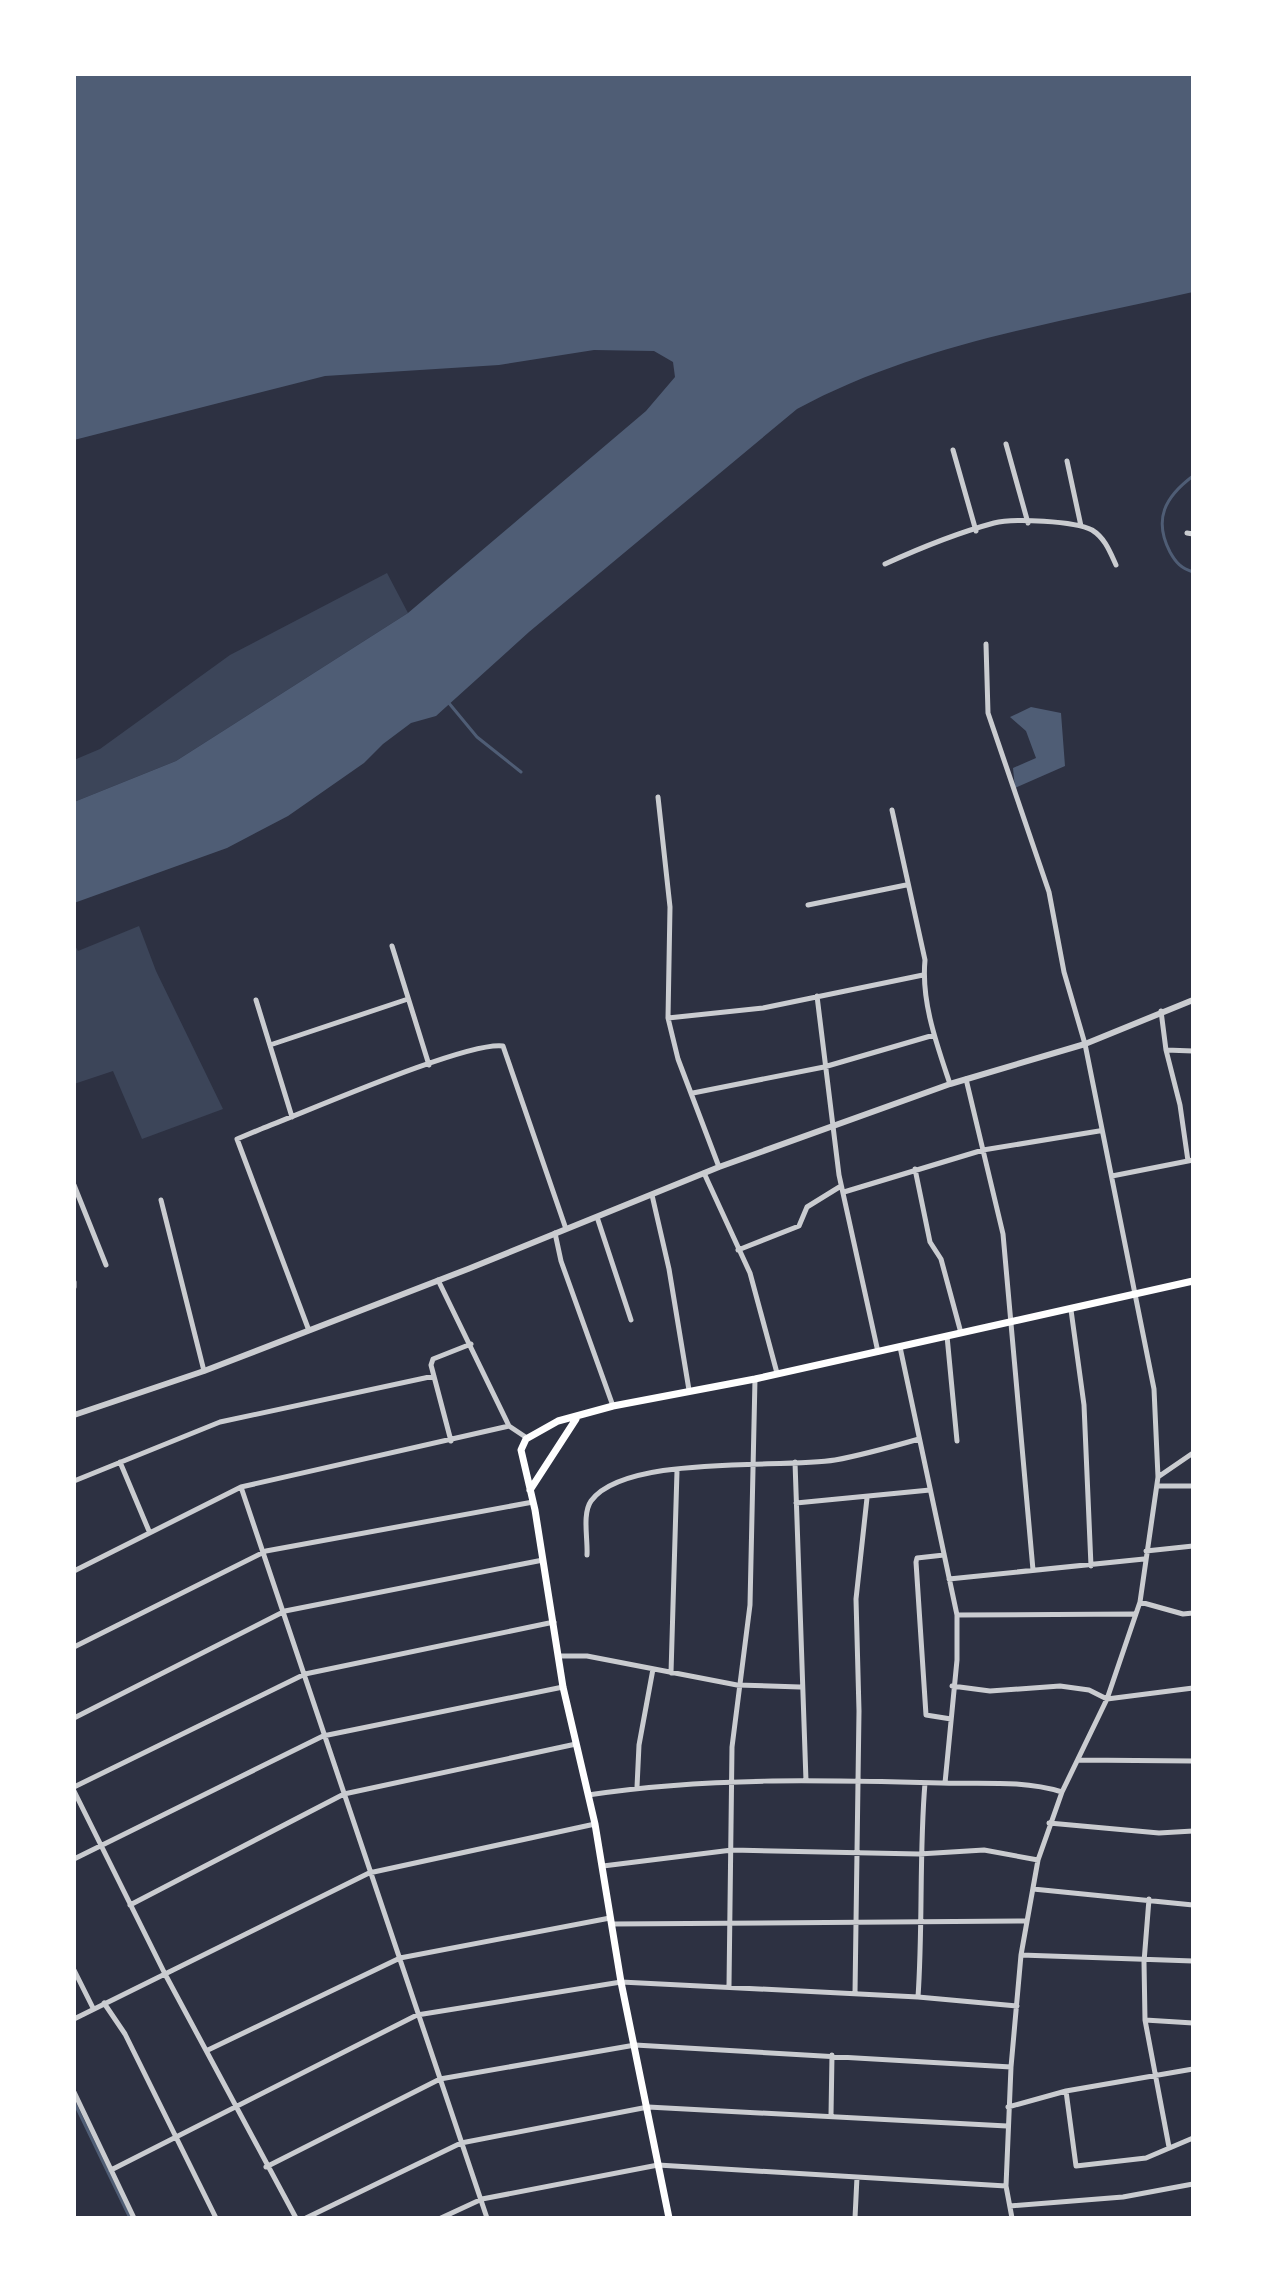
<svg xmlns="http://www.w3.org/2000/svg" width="1267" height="2292" viewBox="0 0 1267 2292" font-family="'Fira Sans',sans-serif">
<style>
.green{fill:#3c4559}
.water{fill:#4f5d75}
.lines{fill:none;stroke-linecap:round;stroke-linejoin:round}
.stream{stroke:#4f5d75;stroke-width:3}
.minor{stroke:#caccd0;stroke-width:5}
.tertiary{stroke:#caccd0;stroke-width:6}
.secondary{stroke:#fff;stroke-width:7}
</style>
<rect width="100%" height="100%" fill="#2d3142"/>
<path class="green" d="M387,573l21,40 -232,148 -102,41v-42l26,-11 130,-94z
M139,926l17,45 67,138 -81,30 -29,-68 -39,13v-140l4,7z"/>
<path class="water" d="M74,74h1119v218c-135,31 -274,51 -396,117l-268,223 -93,84 -25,7 -28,21 -19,19 -76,53 -61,32 -153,55v-101l102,-41 232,-148 238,-202 29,-34 -2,-15 -19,-11 -60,-1 -95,15 -174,11 -251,64z
M1031,707l30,6 4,53 -50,22 -2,-20 23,-10 -10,-27 -16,-14z"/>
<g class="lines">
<path class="stream" d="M1193,476c-28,21 -40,43 -23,76 6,11 11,16 23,20
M448,702l29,35 44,35
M74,2102l56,116"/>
<path class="minor" d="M1006,444l22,79
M953,450l23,81
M1067,461l14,65
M1187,533l6,1
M885,564c35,-16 72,-31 109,-41 19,-5 81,-2 98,7 13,8 18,22 24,35
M986,644l2,69 61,179 15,80 21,72 69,345 4,88 -18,125 -33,97 -45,93 -24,68 -17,95 -10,112 -5,119 6,32
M658,797l12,110 -2,111 10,41 41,108
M892,810l33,150c-4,42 12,85 25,124
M808,905l98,-20
M392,946l37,119
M817,996l22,179 39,177
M256,1000l36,117
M1161,1011l5,39
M668,1018l95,-10 160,-33
M270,1045l138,-46
M966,1079l37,155 30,336
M693,1093l131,-26 110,-32
M1188,1161l-8,-56 -14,-55 27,1
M915,1169l15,73 11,17 20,74
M704,1173l46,100 27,100
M1112,1176l81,-16
M74,1185l32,80
M844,1192l139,-42 116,-19
M652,1195l17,74 20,121
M161,1200l43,171
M597,1217l34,103
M555,1233l6,28 52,145
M738,1250l61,-24 8,-19 34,-21
M438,1280l71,146 18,12
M74,1282v5
M1071,1310l13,95 7,161
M308,1328l-71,-189 24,-10c45,-17 206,-88 242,-83l63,183
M947,1336l10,105
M900,1347l57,268v45l-12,123
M451,1441l-20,-76 2,-6 38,-15
M120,1462l29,69
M795,1462l11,319
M1158,1477l35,-24
M74,1481l146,-59 214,-46
M1157,1486h36
M241,1487l246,731
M796,1503l134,-13
M1146,1551l47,-5
M587,1555c1,-16 -5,-41 4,-54 34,-47 189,-32 244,-41 28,-5 56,-13 84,-21
M944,1555l-27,3 -1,4 10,153 25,4
M74,1571l167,-84 268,-61
M949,1579l195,-20
M1140,1602l43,12 10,-1
M957,1615l177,-1
M74,1647l192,-96 267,-49
M559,1656h28l150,29 63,2
M671,1673l6,-202
M952,1686l38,5 70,-5 29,4 18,9 86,-11
M74,1718l211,-107 258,-51
M1078,1760l115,1
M74,1787l231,-113 249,-52
M637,1787l2,-42 14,-76
M74,1791l91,183 131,244
M588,1795c116,-18 236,-15 353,-12 40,1 82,-3 121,9
M1049,1823l110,10 34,-2
M74,1859l249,-123 240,-49
M603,1866l129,-16 187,4 65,-4 54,10
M1033,1889l160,16
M1149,1899l-5,63 1,58 24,127
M130,1905l214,-111 232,-50
M612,1924l415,-3
M1021,1955l172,6
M74,1970l19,38
M729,1986l3,-239 18,-142 5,-226
M855,1994l4,-283 -3,-112 11,-101
M918,1997c5,-72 1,-143 7,-214
M104,2003l21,31 91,184
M74,2019l295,-146 226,-49
M1145,2020l48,3
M208,2050l192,-92 210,-40
M1066,2091l10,75 70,-8 47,-20
M74,2092l60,126
M1008,2107l58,-16 127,-22
M831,2115l1,-60
M266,2167l174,-88 195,-34 376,22
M111,2170l306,-155 204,-33 297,15 99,9
M1010,2206l113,-9 70,-13
M306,2218l155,-75 187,-36 359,19
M441,2218l41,-19 176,-34 348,21
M855,2218l2,-41"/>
<path class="tertiary" d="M74,1415l130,-44 264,-102 251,-102 231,-83 135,-40 108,-44"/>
<path class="secondary" d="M530,1490l46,-71
M669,2218l-48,-236 -26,-158 -32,-137 -28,-177 -14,-60 5,-11 32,-18 55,-15 142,-27 438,-98"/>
</g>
<rect width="1267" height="2292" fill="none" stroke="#ffffff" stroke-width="152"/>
</svg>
